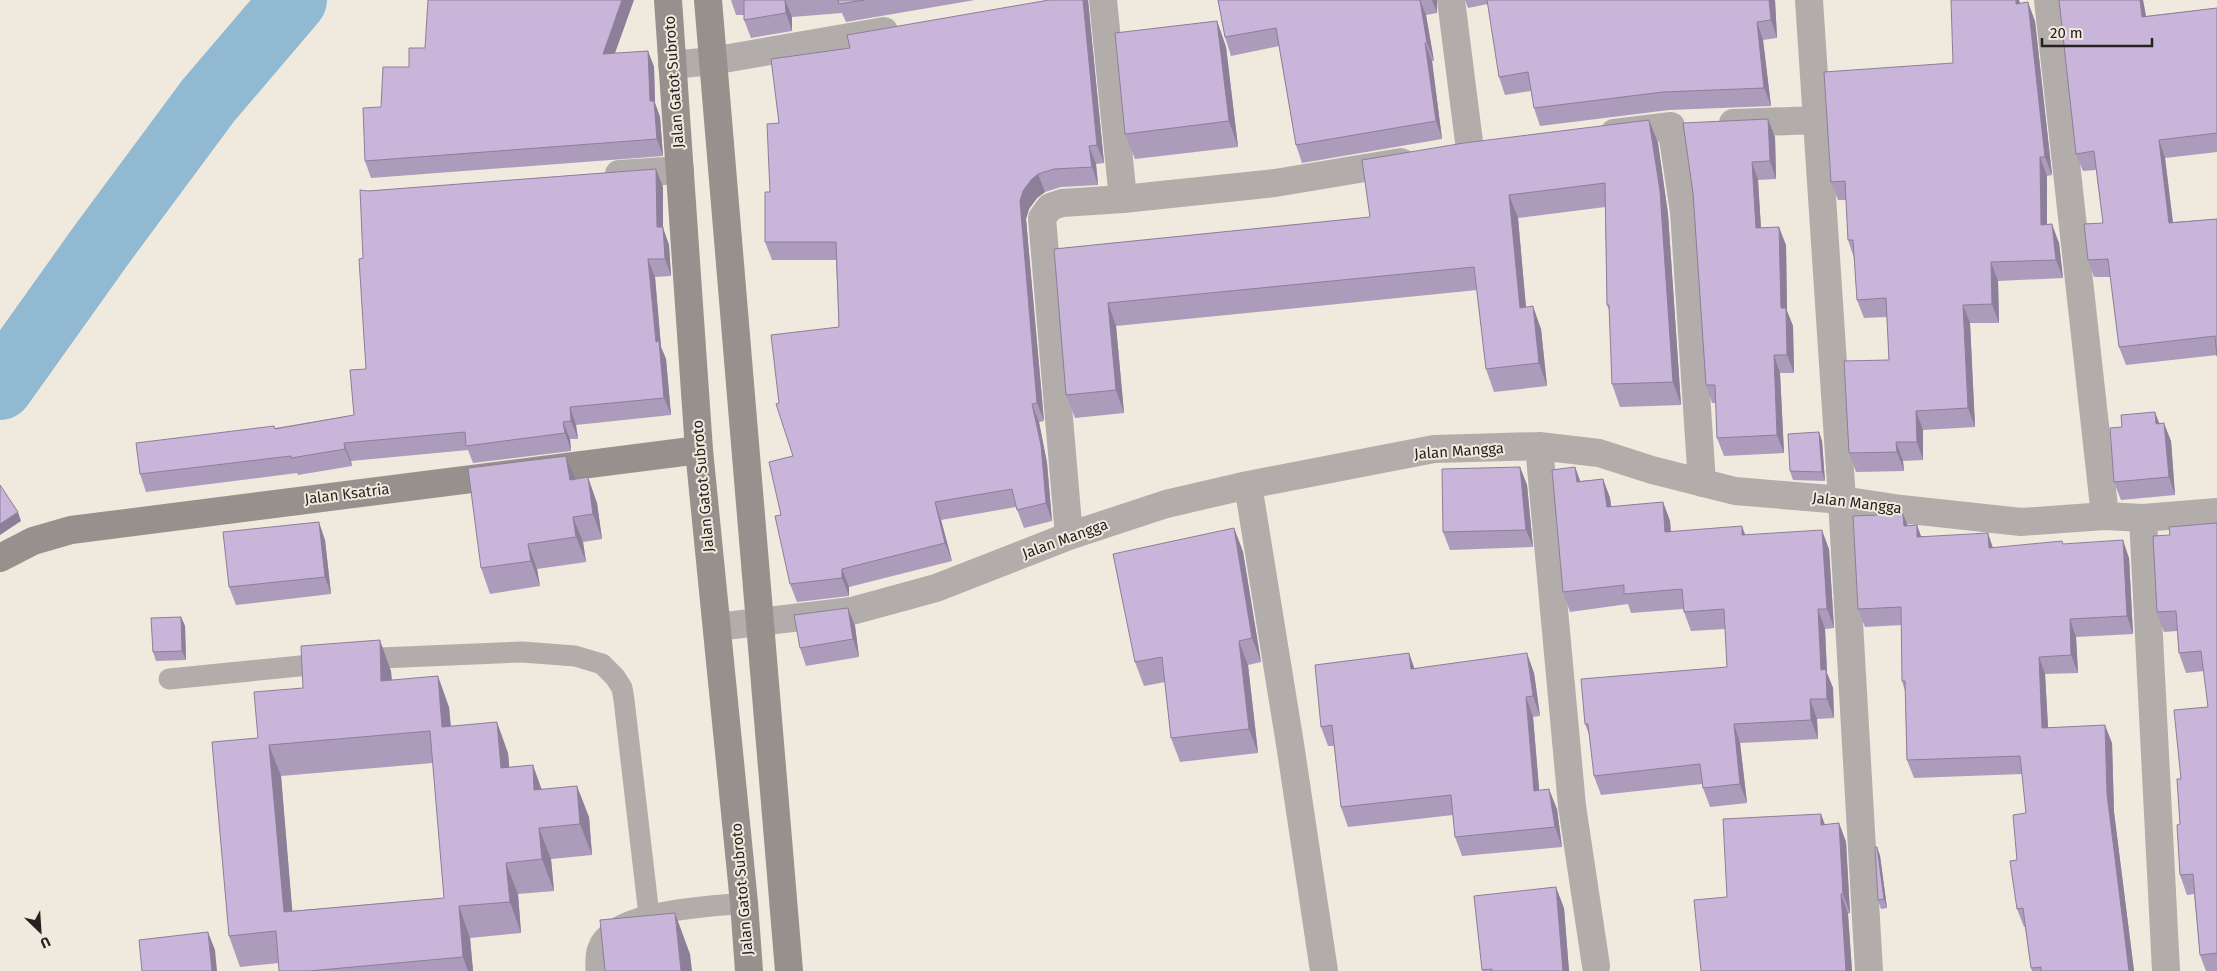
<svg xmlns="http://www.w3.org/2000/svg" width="2217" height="971" viewBox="0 0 2217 971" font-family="'Fira Sans',sans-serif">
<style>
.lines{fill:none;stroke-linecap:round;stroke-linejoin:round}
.river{stroke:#91b9d2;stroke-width:66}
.lane{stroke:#b2adab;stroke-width:21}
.street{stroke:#b2adab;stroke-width:28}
.secondary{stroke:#98908c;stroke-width:28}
.wall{fill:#ad9bbb;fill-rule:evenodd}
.shaded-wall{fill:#8d7e99}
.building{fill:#c9b4da;stroke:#8d7e99;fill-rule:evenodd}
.labels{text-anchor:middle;stroke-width:4;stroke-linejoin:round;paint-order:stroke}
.street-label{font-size:15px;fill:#25231f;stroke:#efe9de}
</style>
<rect width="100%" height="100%" fill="#efe9de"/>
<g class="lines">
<path class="river" d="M0,387l102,-143 106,-143 86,-101"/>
<path class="lane" d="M169,679l211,-21 142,-6 53,4 27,8 13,13 7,11 2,12 25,215
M596,971c0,-7 -1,-16 2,-23 13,-39 112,-41 146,-45"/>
<path class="street" d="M1103,0l20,199
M1451,0l19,150
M1809,0l33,500 27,471
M2048,0l57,516
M672,65l40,-4 172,-30
M1733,123l84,-3
M1614,133l57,-7 13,86 18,271
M619,174l61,-4
M1539,446l33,360 24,160
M1248,485l42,259 34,227
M2143,518l23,453
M1069,536l-27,-318 8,-11 12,-4 61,-4 152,-16 126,-21
M717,627l135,-16 84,-23 133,-52 97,-32 82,-19 186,-36 105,-3 60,7 53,17 83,21 107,9 59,9 120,13 84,-6 38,2 74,-6"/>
<path class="secondary" d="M668,0l31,450 45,453 5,68
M708,0l81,971
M0,558l33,-17 38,-11 628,-80"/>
</g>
<path class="wall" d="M731,0h244l-129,22 -4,-9 -50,4v14l-41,7 -7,-18v-5h-8z
M1049,0h39l16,163 -8,1 2,21 -37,2 -16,5 -8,6 -8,11 -3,10 18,202 -5,1 8,41 5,58 -28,7 -8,-21 -75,13 11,41 -103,26v9l-52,6 -7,-18 -9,-69 12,-59 -14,-53 60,-76 -3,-67h-64l-7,-18 5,-50 9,-69 71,-75z
M1218,0h219v13l-11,2 8,46h-2l10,78 -140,24 -6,-18 -17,-99 -48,10 -6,-19z
M1465,0h310l2,38 -14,2 8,66 -102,4 -129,16 -6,-18 -3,-17 -26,4 -6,-18 -11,-73 -20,4z
M2059,0h84l3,16 71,-8v144l-52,6 8,64 44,-3v136l-91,10 -7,-18 -8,-70h-17l-6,-17 15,-37 -7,-53 -13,1 -7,-17z
M2020,3l15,18 17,154 -5,1v48l12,19 4,35 -65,3 1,42h-29l5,104 -52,3v30l-20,1 1,10 -48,1 -7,-19 40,-93 -2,-43 -23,1 -7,-18 -3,-42 -6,-18 -2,-40h-8l-7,-18 122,-119z
M1217,21l9,26 12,100 -103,12 -10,-25z
M425,48l190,5 33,-2 6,16 1,36 5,14 3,39 -292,22 -6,-17 16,-54 28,-40z
M1649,120l9,23 10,71 13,191 -61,2 -8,-23 -2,-71 -3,-8 -2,-98 -87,11 8,89 15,22 6,57 -53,6 -8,-23 -9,-79 -361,36 8,87 -49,5 -9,-23 -12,-146 316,-32z
M1775,137l1,42 -18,1 3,48 25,17 1,66 6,15 1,47h-14l4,80 -60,3 -7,-18 -1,-35h-4l-6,-18 -13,-192z
M656,169l7,18v41l6,17 2,31 -16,1 6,70 5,12 5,56 -95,10 2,14h-8l1,12 -98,12 -5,-13 -117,11 1,5 -54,9 -1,-2 -151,19 -6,-18 134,-48 1,2 79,-13 12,-46 -3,-111 5,-67z
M2159,424l12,17 4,54 -54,5 -7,-18z
M1819,432l3,9 3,40 -32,-1 -3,-9z
M566,456l9,23 22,24 5,36 -19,3 3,20 -49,7 3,17 -50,8 -9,-26z
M1520,467l7,18 6,62 -83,3 -7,-18z
M1575,467l5,14 23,-2 7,19 1,9 52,-5 7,19 1,10 74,4 84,14 5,79 -9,1 2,44 6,15 1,30 -17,1 1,20 -78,4 7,60 -37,4 -7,-19 -1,-4 -101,11 -7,-19 -4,-39 -5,-13 142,-57 -2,-38 -34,2 -7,-19 -1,-3 -52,4 -3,-9 -58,8 -7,-20z
M1903,514l5,11h9l4,11 72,12 70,-4 66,14 4,76 -57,3 2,36 -33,1 3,53 64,16 2,69 20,159h-102l-1,-3 -6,-41h-1l-7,-18v-49l9,-47 -4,-39 -108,4 -7,-18 -2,-69 -3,-10v-56l-37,2 -7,-18z
M2217,523v448h-11l-6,-16 -6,-61 -7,1 -7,-20v-51l1,-45 27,-72 -4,-36 -18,2 -7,-20 -2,-22 -13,1 -7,-20 13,-77z
M1234,528l9,24 18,110 -13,3 10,88 -78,9 -9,-24 -6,-56 -21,4 -9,-24z
M325,540l6,54 -95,11 -7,-18z
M848,608l7,18 4,31 -53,9 -6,-18z
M181,617l4,9 1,34 -30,1 -3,-9z
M1409,653l5,15 120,5 6,43 -7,1 6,73 18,19 5,38 -100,9 -7,-19 -2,-22 -105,12 -7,-20 -7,-61h-6l-7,-19z
M391,671l1,9 57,27 2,19 57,27 1,14 33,22 47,28 3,38 -41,4 3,32 -36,3 3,39 -51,5 3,33h-194v-8l-39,4 -11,-31 29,-198 45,-50zM433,763l11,135 -152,13 -11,-135z
M1839,823l7,19 4,71 -2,1 4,57h-151l26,-74 98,-72z
M1877,847l3,9 7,52 -6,1 -3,-9z
M1564,908l5,63h-87v-1z"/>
<path class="shaded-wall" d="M622,0h12l-25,70 -6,-16z
M785,0l7,17v14l-6,-18z
M1083,0h5l16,163 -7,-18z
M1420,0l6,15 8,46 -7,-18z
M1432,0h5v13z
M1769,0h6l2,38 -6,-18z
M2016,0h3l4,10 -7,-6z
M2140,0h3l6,34 -7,-17z
M2028,2l7,19 17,154 -7,-18z
M1217,21l9,26 12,100 -9,-26z
M1757,22l6,18 8,66 -7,-18z
M1425,43l7,18 10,78 -6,-18z
M648,51l6,16 1,36 5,14 3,39 -6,-17 -7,-38z
M1768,119l7,18 1,42 -6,-18z
M1649,120l9,23 10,71 13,191 -8,-23z
M2159,140l6,18 10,83 -6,-18z
M1089,146l7,18 2,21 -6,-18z
M2040,157l7,19v67l-6,-18z
M1752,162l6,18 4,66 -6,-18z
M656,169l7,18v41l6,17 2,31 -6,-17 -8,-32z
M1038,174l7,18 -8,6 -8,11 -3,10 18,202 -7,-18 -17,-202 3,-10 8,-11z
M1509,195l9,23 10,113 -8,-23z
M2052,224l7,19 4,35 -7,-18z
M1779,227l7,18 1,66 6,15 1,47 -7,-18 -6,-47z
M648,259l7,18 6,70 5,12 5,56 -7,-17 -8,-56z
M1991,262l7,19 1,42 -7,-19z
M1108,303l8,23 8,87 -8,-23z
M1963,305l7,18 5,104 -7,-19z
M1533,306l8,23 6,57 -8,-23z
M1774,355l6,18 4,80 -7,-18z
M1032,404l7,18 8,41 5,58 -6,-18z
M570,407l6,18 2,14 -7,-18z
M1916,411l7,19v30l-6,-18z
M2155,412l7,18 -6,-6z
M563,422l7,17 1,12 -6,-18z
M2164,423l7,18 4,54 -6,-18z
M1819,432l3,9 3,40 -3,-9z
M1896,442l7,19 1,10 -7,-19z
M344,443l7,18 1,5 -7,-17z
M566,456l10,25 -6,-1z
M1520,467l7,18 6,62 -7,-17z
M1575,467l7,19 -5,-4z
M588,477l9,26 5,36 -9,-25z
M1603,479l7,19 4,28 -7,-19z
M935,502l6,18 11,41 -7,-18z
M1663,502l7,19 2,30 -7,-19z
M18,512l3,9 -21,14v-11z
M1903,514l7,18 -6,-6z
M573,517l10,25 3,20 -10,-25z
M319,522l6,18 6,54 -6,-17z
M1917,525l6,18 -6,-6z
M1742,526l7,19 -7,-10z
M1234,528l9,24 18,110 -9,-24z
M1822,530l7,19 5,79 -7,-19z
M1988,533l6,18 -5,-3z
M2123,540l6,18 4,76 -6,-18z
M528,544l9,25 3,17 -9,-25z
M842,569l7,18v9l-7,-18z
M848,608l7,18 4,31 -6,-18z
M1818,609l7,20 2,44 6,15 1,30 -7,-19 -6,-29z
M181,617l4,9 1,34 -4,-9z
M2070,619l6,18 2,36 -7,-18z
M380,640l11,31 2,41 -12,-31z
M1239,641l9,24 10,88 -9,-24z
M1409,653l7,20 -5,-4z
M1527,653l7,20 6,43 -7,-20z
M2039,657l6,17 4,71 -7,-17z
M438,676l11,31 4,52 -11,-32z
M1526,697l7,20 8,94 -7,-20z
M1810,699l7,20 1,20 -7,-19z
M497,722l11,31 4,46 -11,-31z
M1734,724l6,19 7,60 -7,-19z
M2105,725l7,18 2,69 20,159h-5l-22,-177z
M269,745l12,31 14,167 -11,-31z
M533,765l11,31 -10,-6z
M577,786l12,31 3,38 -12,-31z
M1549,789l8,20 5,38 -7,-20z
M1821,814l7,19 -7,-8z
M1839,823l7,19 4,71 -7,-19z
M539,828l12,31 3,32 -12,-32z
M1877,847l3,9 7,52 -3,-9z
M506,863l12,31 3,39 -11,-31z
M1556,887l8,21 5,63h-6z
M1841,894l7,20 4,57h-6z
M459,906l11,32 3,33h-5l-5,-14z
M675,913l15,41 2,17h-11z
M208,932l7,18 2,21h-5z"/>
<path class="building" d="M428,0h194l-19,54 45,-3 2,50h4l3,38 -292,22 -2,-53 18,-1 2,-40h26v-19h16z
M744,0h41l1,13 -42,7z
M838,0h26l-25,4z
M1049,0h34l14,145 -8,1 3,21 -38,2 -16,5 -7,6 -8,11 -3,10 17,202 -5,1 9,41 5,58 -29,7 -5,-21 -77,13 10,41 -103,26v9l-52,6 -15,-68 6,-1 -12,-53 24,-6 -17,-52 3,-1 -8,-68 68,-8 -3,-85h-71v-50h5l-3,-68 12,-1 -8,-64 79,-11 -3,-13z
M1218,0h202l7,43h-2l11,78 -140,24 -20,-117 -51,9z
M1487,0h282l2,20 -14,2 7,66 -101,4 -129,16 -6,-36 -29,5z
M1951,0h65v4l12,-2 17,155h-5l1,68 11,-1 4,36 -65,2 1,42 -29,1 5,103 -52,3 1,31h-21l1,10 -48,1 -5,-92 45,-1 -3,-62 -29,2 -4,-60h-5l-3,-59 -14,1 -7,-110 129,-9z
M2059,0h81l2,17 75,-9v125l-58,7 10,83 48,-4v137l-2,-20 -96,11 -11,-88 -20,1 -4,-36 19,-1 -9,-72 -18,3z
M1217,21l12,100 -104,13 -10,-101z
M1768,119l2,42 -18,1 4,66 23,-1 2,81h5l1,47h-13l3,80 -60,3 -2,-53h-9l-13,-192 -10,-70z
M1649,120l11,71 13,191 -61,2 -3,-79h-2l-2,-122 -96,12 11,113 13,-2 6,57 -53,6 -12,-102 -366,36 8,87 -50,5 -12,-146 316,-32 -8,-57 102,-17z
M656,169l1,58h6l2,32h-17l8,83 3,-1 5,57 -94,9 1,14 -8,1 2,11 -99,13 -1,-14 -121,11 1,6 -54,9v-2l-151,18 -4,-31 138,-17 1,3 79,-14 -4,-45 16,-1 -7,-110 4,-1 -3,-68 8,1z
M2155,412l1,12 8,-1 5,54 -55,5 -4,-54 12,-1 -1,-12z
M1819,432l3,40 -32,-1 -2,-37z
M566,456l4,24 18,-3 5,37 -20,3 3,20 -48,7 3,17 -50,7 -13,-100z
M1520,467l6,63 -83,2 -1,-63z
M1575,467l2,15 26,-3 4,28 56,-5 2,30 77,-6v9l80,-5 5,79h-9l3,61 5,-1 1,30h-17l1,21 -77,4 6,60 -37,4 -3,-24 -106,12 -6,-52h-3l-4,-45 146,-12 -3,-58 -40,3 -2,-23 -58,5v-9l-61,7 -11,-122z
M0,485l18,27 -18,12z
M1903,514l1,12 13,-1v12l71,-4 1,15 73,-7 1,3 60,-4 4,76 -57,3 1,36 -32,2 3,71 63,-3 2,69 22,177h-88v-4l-10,1 -8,-60 -6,1 -7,-48 7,-1 -4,-45 13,-2 -6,-57 -113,4 -2,-79h-3l-1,-74 -43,2 -5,-93z
M319,522l6,55 -96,10 -6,-55z
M2217,523v430l-17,2 -7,-81 -13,1 -3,-50 3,-1 -3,-45h4l-7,-69 34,-3 -7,-56 -22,2 -3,-42 -19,1 -4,-76 17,-1 -1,-8z
M1234,528l18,110 -13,3 10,88 -78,9 -9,-81 -27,5 -22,-108z
M848,608l5,31 -53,9 -6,-33z
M181,617l1,34 -29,1 -2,-34z
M380,640l1,41 57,-5 4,51 55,-5 4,46 32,-3 1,25 43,-4 3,38 -41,4 3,31 -36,4 4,39 -51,4 4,51 -154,14h-30l-3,-40 -47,5 -17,-194 46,-4 -4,-46 49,-4 -2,-42zM430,731l14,167 -160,14 -15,-167z
M1409,653l2,16 116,-16 6,43 -7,1 8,94 15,-2 6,38 -100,10 -4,-42 -110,12 -9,-82 -11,2 -6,-62z
M1821,814v11l18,-2 4,71h-2l5,77h-145l-7,-71 33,-3 -4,-78z
M1875,847h2l7,52 -6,1z
M1556,887l7,84h-71v-2l-10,1 -8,-74z
M675,913l6,58h-76l-5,-51z
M208,932l4,39h-70l-3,-31z"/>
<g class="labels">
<g class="street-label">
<text transform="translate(674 82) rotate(-94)" y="5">Jalan Gatot Subroto</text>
<text transform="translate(1459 451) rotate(-4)" y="5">Jalan Mangga</text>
<text transform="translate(703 486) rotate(-95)" y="5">Jalan Gatot Subroto</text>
<text transform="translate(347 494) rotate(-7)" y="5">Jalan Ksatria</text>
<text transform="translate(1857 503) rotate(7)" y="5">Jalan Mangga</text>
<text transform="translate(1065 539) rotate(-20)" y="5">Jalan Mangga</text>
<text transform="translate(742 889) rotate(-95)" y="5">Jalan Gatot Subroto</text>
</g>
</g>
<g transform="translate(40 931) rotate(155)" stroke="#efe9de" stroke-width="4" paint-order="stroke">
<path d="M0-4L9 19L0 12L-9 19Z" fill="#25231f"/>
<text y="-8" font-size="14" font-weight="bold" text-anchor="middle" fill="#25231f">U</text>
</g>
<path d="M2042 38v8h110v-8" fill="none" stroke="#25231f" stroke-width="2.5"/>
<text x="2050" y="38" font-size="15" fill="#25231f" stroke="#efe9de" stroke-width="4" paint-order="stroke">20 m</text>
</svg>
